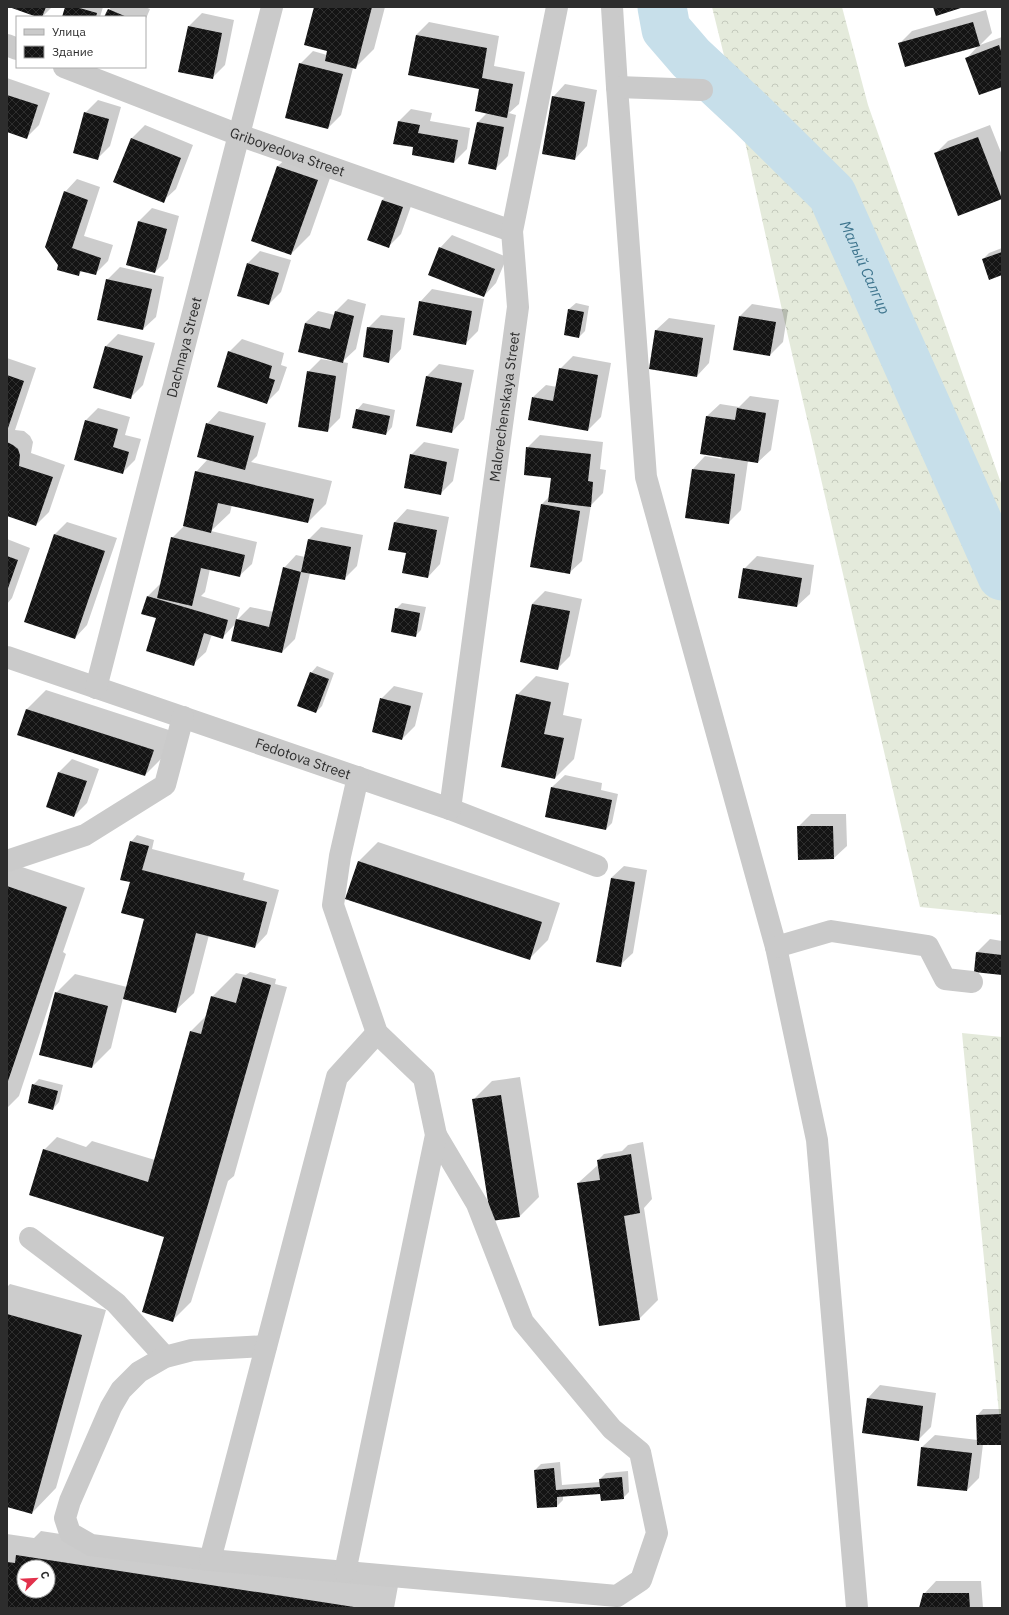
<svg xmlns="http://www.w3.org/2000/svg" width="1009" height="1615" viewBox="0 0 1009 1615" font-family="'IBM Plex Sans',sans-serif">
<style>
.forest{fill:url(#forest-crowns)}
.shadow{fill:#0003;fill-rule:evenodd}
.lines{fill:none;stroke-linecap:round;stroke-linejoin:round}
.river{stroke:#c7dfea;stroke-width:49}
.building{fill:url(#building-cross-hatch);fill-rule:evenodd}
.minor{stroke:#cacaca;stroke-width:22}
.labels{text-anchor:middle;stroke-width:4;stroke-linejoin:round;paint-order:stroke}
.street-label{font-size:14px;fill:#2d2d2d;stroke:#fff}
.water-label{font-size:15px;font-style:italic;fill:#3d748d;stroke:#fff}
</style>
<defs>
<pattern id="forest-crowns" width="20" height="18" patternUnits="userSpaceOnUse"><rect width="20" height="18" fill="#e4eadb"/><path d="M2 6a3 3 0 1 1 6 0M12 15a3 3 0 1 1 6 0" fill="none" stroke="#c4c9bc"/></pattern>
<pattern id="building-cross-hatch" width="8" height="8" patternUnits="userSpaceOnUse"><rect width="8" height="8" fill="#141414"/><path d="M0 0l8 8M0 8l8-8" fill="none" stroke="#2e2e2e"/></pattern>
</defs>
<rect width="100%" height="100%" fill="#fff"/>
<path class="forest" d="M712,7h130l26,98 134,381v429l-82,-8 -136,-588 -42,-191z
M962,1033l40,4v407z"/>
<path class="shadow" d="M12,7h40l-10,10z
M66,7h37l-3,10h-37z
M111,7h34l5,2 -5,12v-4h-40z
M315,7h70l-11,42 -19,19h-2l-12,47 -13,13 -28,-64 13,-13 14,4 2,-4z
M986,10l6,23 -12,12 22,-8v49l-36,-27 12,-13 -79,-2 13,-13z
M202,13l32,7 -9,45 -13,13 -33,-7 10,-45z
M429,22l70,14 -5,30 31,6 -6,32 -10,9 7,2 -8,41 -13,13 -17,-47 9,-9 -7,-25 -71,-14 7,-39z
M7,78l43,15 -11,32 -13,13 -19,-7z
M565,84l32,6 -10,56 -12,13 -22,-62z
M98,100l23,7 -11,39 -13,13 -12,-46z
M411,109l21,4 -2,8 40,7 -3,21 -13,13 -40,-15 -16,-25z
M145,125l48,20 -17,44 -13,12 -48,-19 17,-44z
M990,125l12,30 -1,44 -65,-46 12,-12z
M297,148l39,13 -26,74 -19,19 -13,-88z
M77,179l23,8 -16,49 29,9 -5,16 -13,13 -12,-4 -5,5 -20,-6 7,-77z
M395,188l20,7 -14,39 -13,13 -6,-47z
M152,208l27,8 -11,43 -13,13 -27,-8 11,-43z
M452,235l55,22 -11,26 -12,13 -44,-48z
M1002,248v26l-19,-15 6,-6z
M260,251l31,9 -10,32 -12,12 -21,-41z
M120,267l44,10 -8,40 -13,12 -36,-49z
M432,289l52,10 -6,32 -13,13 -45,-42z
M348,299l18,5 -10,45 -14,13 6,1 -8,55 -13,13 -19,-59 13,-13 11,2v-2l-27,-36 13,-12 17,4v-3z
M576,303l13,3 -4,25 -6,6 -10,-28z
M752,304l36,6 -5,32 -13,13 -30,-39z
M381,315l24,3 -4,31 -12,13 -21,-34z
M669,318l46,7 -6,38 -12,13 -41,-46z
M118,334l37,9 -12,42 -12,12 -25,-51z
M242,339l42,14 -3,12 6,2 -8,23 -13,13 -37,-51z
M573,356l38,7 -10,54 -13,13 -55,-33 13,-12 11,2 3,-18z
M7,358l29,10 -21,62 9,1 6,5 3,6 -2,11 34,12 -16,47 -13,13 -29,-10z
M439,364l35,6 -10,49 -12,13 -25,-56z
M750,396l29,4 -8,50 -13,12 -10,-1 -7,49 -13,13 -42,-6 7,-48 12,-13 17,3 -15,-43 13,-12 19,3z
M363,403l32,7 -3,17 -6,7 -29,-24z
M98,408l32,9 -5,18 16,4 -6,21 -13,13 -36,-53z
M219,411l47,12 -9,33 -6,6 81,19 -6,23 -18,18 -76,-17 -2,8 -19,18 46,11 -5,22 -13,12 -29,-7 -5,23 -4,4 39,12 -4,13 14,-14 24,5 10,-44 12,-13 9,2 3,-17 13,-13 42,8 -6,31 -13,13 -34,-6 -15,66 -13,13 -46,-29 -13,14 -11,-3 -6,18 -13,12 -36,-47 -14,-4 5,-17 12,-12h2l10,-46 13,-13 11,-53 12,-13 -1,-35z
M540,435l63,7 -3,27 6,1 -3,23 -12,12 -9,56 -13,12 -27,-69 8,-8 2,-19 -25,-29z
M424,442l35,7 -6,32 -13,13 -29,-39z
M407,509l42,8 -9,47 -12,13 -21,-25 -18,-3 6,-27z
M67,522l50,16 -30,87 -12,13 -20,-104z
M7,539l23,9 -18,50 -5,6z
M757,556l57,9 -4,29 -13,12 -58,-9 5,-28z
M545,591l37,8 -12,57 -12,12 -37,-7 11,-57z
M402,603l24,4 -5,23 -6,6 -19,-27z
M317,666l17,7 -12,33 -6,6 -5,-39z
M536,676l33,7 -6,32 19,4 -8,40 -19,19 -38,-83z
M394,686l29,7 -8,33 -13,13 -21,-40z
M46,690l126,41 -8,25 -19,19 -126,-40 8,-26z
M72,759l27,10 -12,34 -13,13 -27,-9 12,-35z
M565,775l37,8 -1,7 17,4 -6,29 -6,6 -54,-42z
M811,814h35l1,32 -13,12 -36,-31z
M137,835l17,5 -2,9 93,24 -2,7 36,10 -12,44 -12,13 -46,-12 -15,58 -19,18 -52,-13 -12,50 -19,19 -36,-74 19,-19 52,13 18,-69 -14,-36v-40z
M378,842l182,61 -12,37 -19,19 -183,-61 13,-37z
M7,862l78,26 -22,64 3,2 -47,142 -12,12z
M624,866l23,4 -14,83 -13,12 -9,-87z
M990,939l12,2v33l-27,-3 2,-19z
M250,972l26,7 -1,5 12,3 -53,189 -6,5 -37,121 -18,18 -7,-84 -122,-86 13,-13 29,10 6,-6 63,19 36,-129 16,-16 5,-18 24,-24 10,2z
M520,1077l19,120 -19,19 -28,4 -19,-120 19,-19z
M39,1079l24,6 -4,17 -6,7 -20,-24z
M643,1142l9,57 -8,9 14,92 -19,19 -61,-136 21,-19 -1,-4 6,-6 18,-3 6,-6z
M10,1284l96,26 -50,178 -24,25 -25,-7v-219z
M880,1385l56,8 -5,34 -13,13 -50,-42z
M983,1409h19v35h-19l-4,34 -12,12 -45,-43 13,-12 43,5 -1,-24z
M560,1462l2,23 38,-3v-3l6,-6 22,-2 1,21 -6,6 -22,-5 -38,3v4l-6,6 -22,-36 6,-6z
M41,1531l357,55 -4,22h-387v-74l27,4zM24,1567h24v24h-24z
M936,1581h45l2,27h-63l4,-14z"/>
<g class="lines">
<path class="river" id="s1" d="M662,7l4,22 25,29 60,56 81,80 170,382"/>
</g>
<path class="building" d="M9,7h37l-4,10h-5z
M65,7h11l21,6 -1,4h-34z
M314,7h58l-16,62 -31,-8 2,-10 -23,-6z
M933,7h31l-28,9z
M108,9l19,8h-23z
M973,22l7,24 -75,21 -7,-24z
M188,26l34,7 -9,46 -35,-7z
M416,35l71,13 -5,30 31,6 -6,34 -32,-7 4,-22 -71,-14z
M999,45l3,9v33l-23,8 -14,-37z
M299,63l44,11 -15,55 -43,-11z
M7,95l31,10 -11,34 -20,-7z
M552,96l33,6 -10,58 -33,-6z
M84,112l25,7 -11,41 -25,-7z
M398,121l22,4 -2,8 40,7 -4,23 -42,-8 1,-8 -20,-3z
M477,122l27,5 -8,43 -28,-6z
M978,137l24,62 -44,17 -24,-63z
M131,138l50,20 -17,45 -51,-21z
M277,166l41,14 -27,75 -40,-14z
M64,191l24,9 -16,48 29,10 -5,17 -16,-4 -1,5 -22,-6 1,-5 -13,-18z
M382,200l21,7 -14,41 -22,-8z
M138,221l29,8 -12,44 -29,-8z
M439,247l56,22 -11,28 -56,-22z
M1002,252v23l-13,5 -7,-21z
M247,263l32,10 -10,32 -32,-9z
M106,279l46,10 -9,41 -46,-10z
M419,301l53,10 -6,34 -53,-10z
M568,309l16,3 -5,26 -15,-3z
M335,311l19,5 -11,47 -45,-11 7,-29 25,6z
M739,316l37,6 -6,34 -37,-6z
M367,327l26,3 -4,33 -26,-6z
M655,330l48,8 -6,39 -48,-8z
M105,346l38,10 -12,43 -38,-11z
M228,351l44,15 -3,12 6,2 -8,24 -50,-17z
M559,368l39,7 -10,56 -60,-11 4,-23 21,4z
M307,371l29,5 -8,56 -30,-5z
M7,375l17,6 -17,50z
M426,376l36,7 -10,50 -36,-7z
M737,408l29,5 -8,50 -58,-9 6,-38 29,4z
M356,409l34,7 -4,19 -34,-7z
M85,420l33,9 -5,18 16,5 -6,22 -49,-14z
M206,423l48,13 -9,34 -48,-13z
M7,442l6,3 5,4 2,6 -1,11 34,11 -17,49 -29,-10z
M526,447l65,7 -3,27 5,1 -2,25 -43,-5 3,-24 -27,-3z
M410,454l37,8 -6,33 -37,-7z
M692,469l43,5 -6,50 -44,-6z
M195,471l119,28 -6,24 -90,-20 -7,30 -28,-7z
M541,504l39,7 -10,63 -40,-7z
M394,522l43,8 -9,48 -26,-5 4,-20 -18,-3z
M54,534l51,17 -30,88 -51,-17z
M171,537l74,18 -5,22 -39,-9 -9,38 -35,-8z
M308,539l43,8 -6,33 -44,-8z
M7,556l11,4 -11,31z
M283,567l18,5 -19,81 -51,-12 5,-22 33,8z
M743,568l59,10 -5,29 -59,-9z
M147,596l81,24 -5,19 -19,-6 -10,33 -48,-15 10,-33 -15,-4z
M532,604l38,7 -12,59 -38,-8z
M395,608l25,5 -4,24 -25,-5z
M310,672l19,7 -13,34 -19,-7z
M516,694l35,8 -7,32 20,4 -9,41 -54,-12z
M380,698l31,8 -9,34 -30,-8z
M26,709l128,41 -9,26 -128,-41z
M58,772l29,9 -13,36 -28,-10z
M551,787l61,13 -6,30 -61,-13z
M797,826h36l1,33 -36,1z
M130,841l19,5 -7,24 125,32 -12,46 -59,-15 -20,80 -53,-14 21,-80 -23,-6 9,-31 -10,-2z
M358,861l184,61 -12,38 -185,-61z
M611,878l24,4 -14,85 -25,-5z
M7,886l60,21 -60,177z
M976,952l26,3v20l-28,-3z
M243,977l28,8 -62,216 -36,121 -31,-10 22,-75 -135,-42 14,-46 105,33 42,-151 11,3 10,-38 25,7z
M55,992l53,14 -16,62 -53,-13z
M32,1084l26,7 -5,19 -25,-7z
M501,1095l19,122 -29,4 -19,-122z
M631,1154l9,59 -16,3 16,104 -41,6 -22,-143 23,-3 -3,-20z
M7,1314l75,21 -50,179 -25,-7z
M867,1398l56,8 -4,35 -57,-8z
M1002,1414v31h-25l-1,-30z
M921,1447l51,6 -5,38 -50,-5z
M554,1468l2,22 44,-3 -1,-8 23,-2 2,22 -23,2 -1,-7 -43,3v10l-20,1 -3,-38z
M16,1555l338,52v1h-347v-46l8,1zM24,1567h24v24h-24z
M923,1593h46l1,15h-51z"/>
<g class="lines">
<g class="minor">
<path d="M612,7l5,80 29,390 130,470 41,193 40,468"/>
<path d="M7,45l10,4"/>
<path id="s2" d="M64,67l175,68 273,96"/>
<path d="M617,87l85,3"/>
<path id="s3" d="M7,657l443,152 147,57"/>
<path id="s4" d="M96,688l176,-681"/>
<path id="s5" d="M450,809l68,-502 -6,-76 45,-224"/>
<path d="M7,861l78,-26 80,-50 18,-68"/>
<path d="M776,947l55,-16 97,15 17,33 27,3"/>
<path d="M30,1238l86,65 49,54"/>
<path d="M266,1346l-74,4 -27,7 -26,15 -18,18 -10,17 -41,94 -5,17 5,15 21,12 119,15 407,36 24,-16 16,-47 -17,-81 -28,-23 -89,-107 -46,-118 -41,-69"/>
<path d="M210,1560l127,-483 40,-44"/>
<path d="M345,1572l91,-437 -12,-57 -47,-45 -44,-128 7,-49 18,-79"/>
</g>
</g>
<g class="labels">
<g class="street-label">
<text dy="5" stroke="none"><textPath href="#s2" startOffset="239">Griboyedova Street</textPath></text>
<text dy="5" stroke="none"><textPath href="#s4" startOffset="352">Dachnaya Street</textPath></text>
<text dy="5" stroke="none"><textPath href="#s5" startOffset="406">Malorechenskaya Street</textPath></text>
<text dy="5" stroke="none"><textPath href="#s3" startOffset="313">Fedotova Street</textPath></text>
</g>
<g class="water-label">
<text dy="5" stroke="none"><textPath href="#s1" startOffset="337">Малый Салгир</textPath></text>
</g>
</g>
<rect width="1009" height="1615" fill="none" stroke="#2d2d2d" stroke-width="16"/>
<rect x="16" y="16" width="130" height="52" fill="#ffffff" stroke="#ababab"/>
<rect x="24" y="29" width="20" height="6" fill="#cacaca" stroke="#ababab"/>
<text x="52" y="36" font-size="12" fill="#2d2d2d">Улица</text>
<rect x="24" y="46" width="20" height="12" fill="url(#building-cross-hatch)" stroke="#ababab"/>
<text x="52" y="56" font-size="12" fill="#2d2d2d">Здание</text>
<g transform="translate(36 1579) rotate(66)"><circle r="19" fill="#ffffff" stroke="#ababab"/>
<path d="M0-3L7 15L0 10L-7 15Z" fill="#e2314c"/>
<text y="-6" font-size="11" font-weight="bold" text-anchor="middle" fill="#2d2d2d">С</text>
</g>
</svg>
